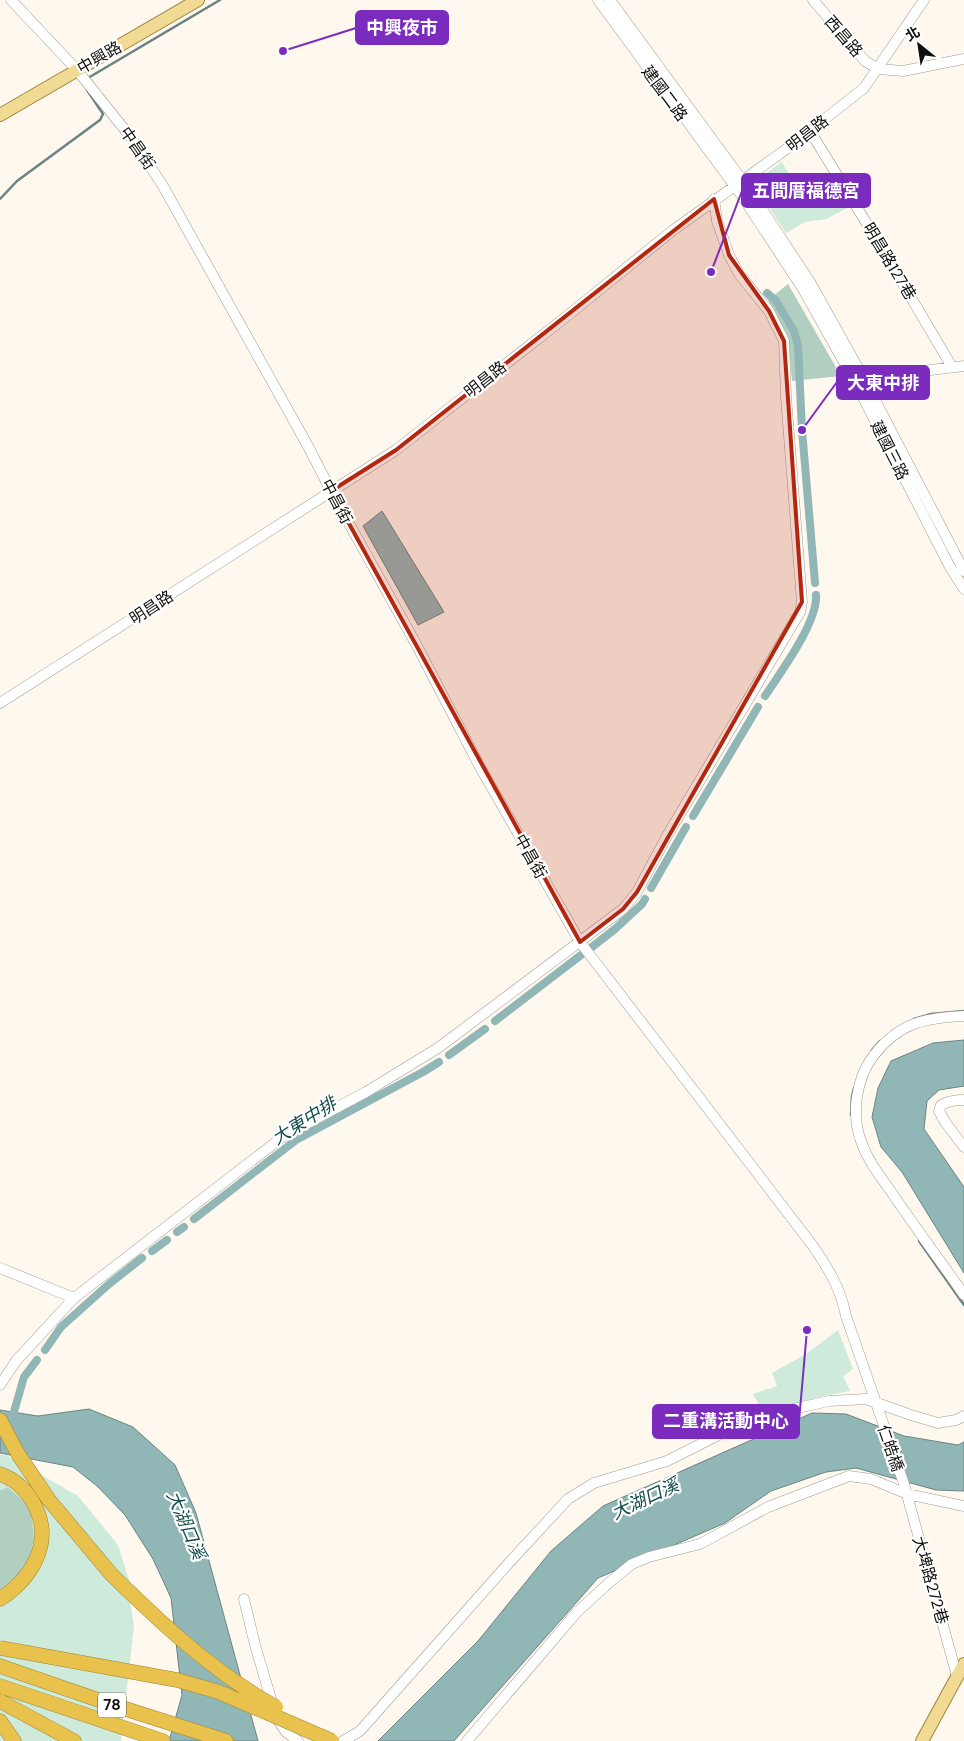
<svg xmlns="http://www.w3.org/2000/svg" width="964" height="1741" viewBox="0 0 964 1741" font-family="'DM Sans','Noto Sans TC',sans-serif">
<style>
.green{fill:#cdeadb}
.forest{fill:#b0cfc0}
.water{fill:#91b6b6;stroke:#6b8483}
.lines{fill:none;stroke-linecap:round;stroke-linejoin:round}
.stream{stroke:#6b8483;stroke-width:2.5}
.canal{stroke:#91b6b6;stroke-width:8}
.minor-casing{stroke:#a19a90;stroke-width:11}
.major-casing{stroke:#9d8336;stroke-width:14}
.highway-casing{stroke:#9d8336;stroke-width:15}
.minor{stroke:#fff;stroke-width:10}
.major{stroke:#f1da94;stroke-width:12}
.highway{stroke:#e8c24d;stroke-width:14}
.highway-bridge-casing{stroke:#9d8336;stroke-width:15;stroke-linecap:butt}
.highway-bridge{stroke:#e8c24d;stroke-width:14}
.marked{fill:#b4270e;fill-opacity:0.2;stroke:#b4270e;stroke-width:4;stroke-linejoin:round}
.labels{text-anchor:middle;stroke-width:4.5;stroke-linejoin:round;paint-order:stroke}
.shield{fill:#fff;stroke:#585754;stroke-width:1}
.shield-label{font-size:15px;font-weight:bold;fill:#110f0b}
.street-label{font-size:16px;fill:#110f0b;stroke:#fff}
.water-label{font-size:18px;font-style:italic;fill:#144c4d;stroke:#fff}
.leader{fill:none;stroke:#7b2cbf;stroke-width:2}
.callout-dot{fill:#7b2cbf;stroke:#fff;stroke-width:2}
.callout{fill:#7b2cbf;stroke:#7b2cbf;stroke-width:2}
.callout-label{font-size:18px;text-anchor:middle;font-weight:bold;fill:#fff}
</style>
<rect width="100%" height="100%" fill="#fef8ef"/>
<path class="green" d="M782,162l11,19 41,-5 17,30 -25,13 -21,3 -19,11 -30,-45 2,-9z
M838,1330l15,39 -10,7 7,15 -31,6 -56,15 -10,-18 24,-8 -5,-13 34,-19z
M0,1455h6l72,41 40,49 13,41 -1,15 4,25 -13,115h-121z"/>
<path class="forest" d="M788,284l53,92 -49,5 -4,-45 -20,-36z
M7,1487l13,11 11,12 3,30 -7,26 -27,24v-100h3z"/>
<path class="water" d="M382,511l62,101 -26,13 -55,-99z
M964,1040v46l-25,4 -12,11 -3,28 40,58v86l-62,-101 -21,-25 -9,-30 6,-29 13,-27 42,-18z
M89,1409l44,18 42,38 21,48 62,228h-89l13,-46 -11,-97 -18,-39 -28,-44 -28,-29 -24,-19 -73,-14v-43l38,6z
M812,1413l34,1 58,22 54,9 6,-3v49l-28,-1 -80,-22 -30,4 -55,19 -46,32 -127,55 -144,163h-76l100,-100 73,-90 52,-45z"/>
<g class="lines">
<path class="stream" d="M88,78l132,-78
M0,199l17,-18 83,-61 3,-6 -16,-24
M914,1019l17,-5 33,-3
M872,1050l8,-9
M851,1115l1,-19 2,-8
M919,1241l45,64"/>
<path class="canal" d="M767,293l9,8 18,30 4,15 4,84 13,153
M765,696c15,-23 53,-74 51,-101
M693,816l65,-109
M651,888l35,-61
M592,947l23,-18 27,-25 3,-5
M495,1021l86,-66
M449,1055l36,-26
M194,1219l102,-79 127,-68 16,-10
M177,1232l7,-5
M152,1251l15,-11
M45,1350l16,-23 48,-43 33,-26
M11,1422l13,-45 13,-17"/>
<g class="minor-casing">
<path id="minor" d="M11,0l66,70 56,70 30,46 146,262 22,43 85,153 64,123 100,175 233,304c15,22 28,43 33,70l58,168 53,192
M598,0l144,196 61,93 51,91 96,187 14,22
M610,0l140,191 60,91 53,95 101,194
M813,0l52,61 13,8 25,2 61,-12
M810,131l73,119 69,117
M857,379l107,-13
M0,703l396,-253 171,-134 105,-85 120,-86 72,-57 60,-88
M964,1016c-39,2 -64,6 -90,39 -18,23 -23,59 -13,86 6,18 18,34 29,49 24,36 50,70 74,105
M964,1100c-9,0 -16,1 -23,5l-2,6 6,11 19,25
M0,1268l74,30
M0,1385l16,-24 58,-63 211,-163 81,-43 72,-44 185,-139 14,-17 30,-56 133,-224 2,-10 -16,-205 -2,-56 -15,-30 -30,-37 -10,-19 -12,-34 -3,-22
M244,1599l11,46 22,74 9,13 12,9
M343,1741l17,-10 147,-166 61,-66 26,-16 73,-22 85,-43 77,-17 37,-2 45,16 27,8 18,-3 8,-4
M467,1741l110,-129 34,-31 21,-17 17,-7 51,-13 68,-37 81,-31 22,3 36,15 57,12"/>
</g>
<g class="major-casing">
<path id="major" d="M0,115l198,-115
M922,1741l42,-77"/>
</g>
<g class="highway-casing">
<path id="highway" d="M0,1420l18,34 31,46 62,74
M0,1474c17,6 28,17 36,34 17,36 -5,71 -36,91
M0,1666l110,38 116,37
M0,1686l163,55
M0,1701l74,40
M0,1721l14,20"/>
</g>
<use href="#minor" class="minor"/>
<use href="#major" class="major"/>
<use href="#highway" class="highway"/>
<g class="highway-bridge-casing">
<path id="highway-bridge" d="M111,1574c50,49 103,99 165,133
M0,1648l177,32 42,12 113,49"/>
</g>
<use href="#highway-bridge" class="highway-bridge"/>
</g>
<path class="marked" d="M714,199l15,56 40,56 15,30 18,261 -165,290 -14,17 -43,33 -249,-451 65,-41z"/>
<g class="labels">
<rect class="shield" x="98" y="1692.5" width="28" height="25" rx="4"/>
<g class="shield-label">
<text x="112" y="1710">78</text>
</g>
<g class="street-label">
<text transform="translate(844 36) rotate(49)" y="6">西昌路</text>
<text transform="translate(99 57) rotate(-30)" y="6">中興路</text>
<text transform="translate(665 93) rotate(53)" y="6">建國二路</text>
<text transform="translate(807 133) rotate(-38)" y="6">明昌路</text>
<text transform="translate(138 148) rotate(55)" y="6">中昌街</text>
<text transform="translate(890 261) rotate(59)" y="6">明昌路127巷</text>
<text transform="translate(485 379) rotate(-38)" y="6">明昌路</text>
<text transform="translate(890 450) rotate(63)" y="6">建國三路</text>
<text transform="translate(337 501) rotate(62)" y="6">中昌街</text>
<text transform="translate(151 607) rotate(-33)" y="6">明昌路</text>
<text transform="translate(531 856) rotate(61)" y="6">中昌街</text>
<text transform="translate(891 1448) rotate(71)" y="6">仁皓橋</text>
<text transform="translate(931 1580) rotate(74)" y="6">大埤路272巷</text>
</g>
<g class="water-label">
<text transform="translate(304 1121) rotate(-32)" y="6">大東中排</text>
<text transform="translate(645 1499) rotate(-25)" y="6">大湖口溪</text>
<text transform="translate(186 1525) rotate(67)" y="6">大湖口溪</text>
</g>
</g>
<path class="leader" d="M283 51L356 28M711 272L742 191M802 430L837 382M807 1330L799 1421"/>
<g class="callout-dot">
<circle cx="283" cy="51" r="5"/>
<circle cx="711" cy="272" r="5"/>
<circle cx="802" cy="430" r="5"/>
<circle cx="807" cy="1330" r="5"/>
</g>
<g class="callout">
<rect x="356" y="11" width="92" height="33" rx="5"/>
<rect x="742" y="174" width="128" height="33" rx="5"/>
<rect x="837" y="366" width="92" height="33" rx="5"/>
<rect x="653" y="1405" width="146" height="33" rx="5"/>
</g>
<g class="callout-label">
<text x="402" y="34">中興夜市</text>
<text x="806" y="197">五間厝福德宮</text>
<text x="883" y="389">大東中排</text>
<text x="726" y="1427">二重溝活動中心</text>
</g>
<g transform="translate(919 45) rotate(330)" stroke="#ffffff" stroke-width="4" paint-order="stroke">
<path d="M0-4L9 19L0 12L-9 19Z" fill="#110f0b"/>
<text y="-8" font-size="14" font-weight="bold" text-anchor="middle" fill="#110f0b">北</text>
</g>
</svg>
